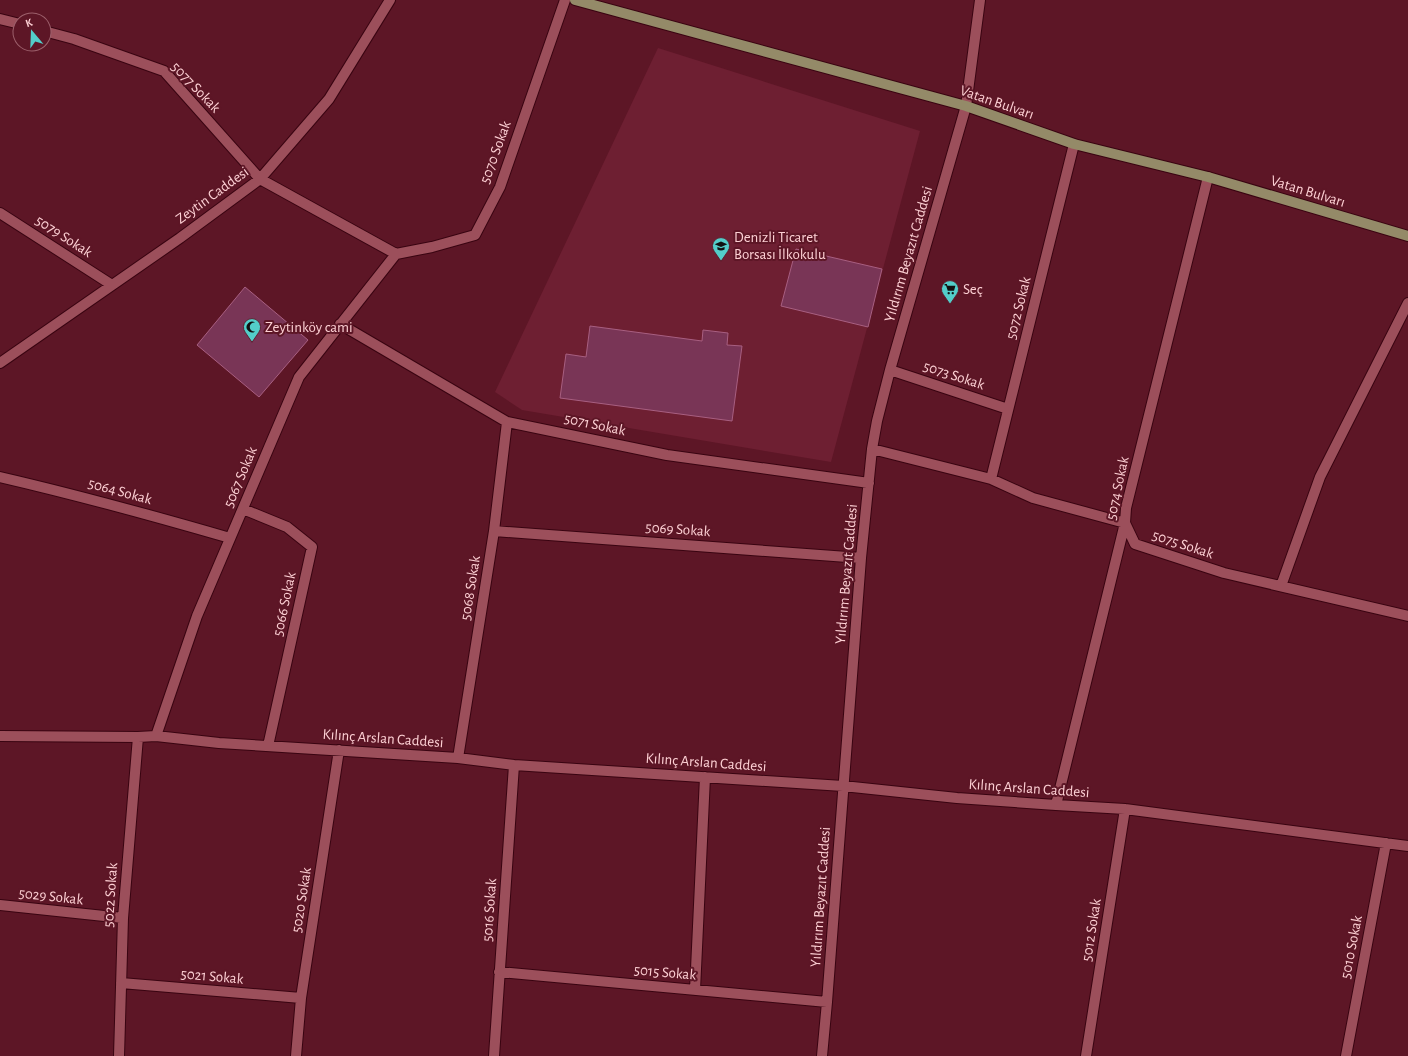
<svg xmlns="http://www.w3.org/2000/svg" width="1408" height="1056" viewBox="0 0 1408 1056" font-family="'Alegreya Sans',sans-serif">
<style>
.built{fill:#6e1f32}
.building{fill:#793556;stroke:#a85f81}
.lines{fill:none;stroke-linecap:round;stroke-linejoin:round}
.minor-casing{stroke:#390411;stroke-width:12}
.major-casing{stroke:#390411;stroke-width:12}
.minor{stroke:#9c4f5b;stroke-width:10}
.major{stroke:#948a68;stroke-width:10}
.labels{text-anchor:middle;stroke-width:4;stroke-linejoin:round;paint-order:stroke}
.street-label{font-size:15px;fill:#fdd0d4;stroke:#5d1626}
.poi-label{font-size:15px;fill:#fdd0d4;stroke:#5d1626;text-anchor:start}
</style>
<rect width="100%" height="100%" fill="#5d1626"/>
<path class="built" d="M658,48l262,83 -89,331 -309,-52 -27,-18z"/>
<path class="building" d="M796,249l86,20 -14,58 -87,-21z
M245,287l63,53 -49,57 -62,-52z
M590,326l112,15 1,-11 25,3 -1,12 15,1 -10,75 -172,-23 6,-44 20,3z"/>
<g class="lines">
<g class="minor-casing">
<path id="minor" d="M0,19l20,5
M44,31l30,8 90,32 96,108 136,75
M0,213l112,72
M396,254l36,-7 43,-12 25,-48 65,-187
M340,324l167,98 160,33 202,28
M0,363l180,-125 80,-59 69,-80 61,-99
M890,370l118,39
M872,449l119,30 42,19 92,25 10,21 89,29 184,43
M0,477c78,18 154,39 230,61
M991,479l83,-335
M243,509l44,18 25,20 -44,199
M494,531l367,27
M1281,586l39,-109 88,-174
M0,736l138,1 18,-1 63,7 239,15 56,7 329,21 114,12 99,7 69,4 283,37
M156,736l41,-120 102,-239 97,-123
M458,758l36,-227 13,-109
M1056,805l69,-282 1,-15 82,-331
M0,905l123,13
M499,972l328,30
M121,983l180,15
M695,990l10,-213
M119,1056l4,-138 15,-181
M296,1056l5,-58 38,-248
M494,1056l20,-291
M822,1056l5,-54 34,-444 11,-109 5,-28 13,-51 76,-264 14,-106
M1086,1056l39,-247
M1346,1056l40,-213"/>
</g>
<g class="major-casing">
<path id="major" d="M575,0l391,106 108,38 134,33 200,59"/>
</g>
<use href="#minor" class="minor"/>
<use href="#major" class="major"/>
</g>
<defs>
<g id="school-pin" transform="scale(0.9)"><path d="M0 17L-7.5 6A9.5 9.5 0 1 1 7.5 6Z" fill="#53cdc9" stroke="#5d1626"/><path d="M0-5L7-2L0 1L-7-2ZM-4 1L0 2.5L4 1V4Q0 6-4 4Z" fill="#111"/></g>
<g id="supermarket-pin" transform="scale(0.9)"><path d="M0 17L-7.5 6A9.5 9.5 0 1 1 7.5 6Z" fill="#53cdc9" stroke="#5d1626"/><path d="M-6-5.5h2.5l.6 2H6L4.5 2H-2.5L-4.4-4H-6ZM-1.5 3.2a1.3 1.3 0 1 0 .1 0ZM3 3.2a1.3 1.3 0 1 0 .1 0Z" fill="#111"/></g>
<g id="mosque-pin" transform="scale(0.9)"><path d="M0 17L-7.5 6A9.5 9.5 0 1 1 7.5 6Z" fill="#53cdc9" stroke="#5d1626"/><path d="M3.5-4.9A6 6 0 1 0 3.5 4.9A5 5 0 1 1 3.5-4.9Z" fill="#111"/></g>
</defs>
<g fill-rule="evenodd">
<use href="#school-pin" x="721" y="246"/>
<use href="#supermarket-pin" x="950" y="289"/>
<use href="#mosque-pin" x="252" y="327"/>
</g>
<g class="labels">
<g class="street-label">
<text transform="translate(196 87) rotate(46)" y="5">5077 Sokak</text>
<text transform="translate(997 102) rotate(19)" y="5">Vatan Bulvarı</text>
<text transform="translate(495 152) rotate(-70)" y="5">5070 Sokak</text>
<text transform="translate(1308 191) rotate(17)" y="5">Vatan Bulvarı</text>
<text transform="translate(212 195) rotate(-36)" y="5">Zeytin Caddesi</text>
<text transform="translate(64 236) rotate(33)" y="5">5079 Sokak</text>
<text transform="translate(908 254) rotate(-74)" y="5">Yıldırım Beyazıt Caddesi</text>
<text transform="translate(1018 308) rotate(-76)" y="5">5072 Sokak</text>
<text transform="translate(954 375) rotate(18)" y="5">5073 Sokak</text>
<text transform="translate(595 424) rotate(12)" y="5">5071 Sokak</text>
<text transform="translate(240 477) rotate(-67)" y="5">5067 Sokak</text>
<text transform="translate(1117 488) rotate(-78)" y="5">5074 Sokak</text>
<text transform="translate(120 491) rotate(15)" y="5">5064 Sokak</text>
<text transform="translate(678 529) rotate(4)" y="5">5069 Sokak</text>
<text transform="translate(1183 544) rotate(18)" y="5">5075 Sokak</text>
<text transform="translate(846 574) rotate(-85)" y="5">Yıldırım Beyazıt Caddesi</text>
<text transform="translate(470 588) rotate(-81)" y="5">5068 Sokak</text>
<text transform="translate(284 604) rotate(-78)" y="5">5066 Sokak</text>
<text transform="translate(383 738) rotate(4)" y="5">Kılınç Arslan Caddesi</text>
<text transform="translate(706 762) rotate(4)" y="5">Kılınç Arslan Caddesi</text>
<text transform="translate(1029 788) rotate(4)" y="5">Kılınç Arslan Caddesi</text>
<text transform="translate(110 895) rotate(-86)" y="5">5022 Sokak</text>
<text transform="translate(51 896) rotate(6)" y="5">5029 Sokak</text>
<text transform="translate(820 897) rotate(-86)" y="5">Yıldırım Beyazıt Caddesi</text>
<text transform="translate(301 900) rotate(-81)" y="5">5020 Sokak</text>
<text transform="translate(489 910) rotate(-86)" y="5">5016 Sokak</text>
<text transform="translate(1091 930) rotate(-81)" y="5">5012 Sokak</text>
<text transform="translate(1351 947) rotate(-79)" y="5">5010 Sokak</text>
<text transform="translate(665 972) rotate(5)" y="5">5015 Sokak</text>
<text transform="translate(212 976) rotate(5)" y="5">5021 Sokak</text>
</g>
<g class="poi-label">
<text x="734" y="242">Denizli Ticaret<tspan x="734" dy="17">Borsası İlkokulu</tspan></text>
<text x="963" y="294">Seç</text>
<text x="265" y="332">Zeytinköy cami</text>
</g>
</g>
<g transform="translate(32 32) rotate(341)"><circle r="19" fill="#5d1626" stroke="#9d606c"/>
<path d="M0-3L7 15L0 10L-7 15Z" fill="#53cdc9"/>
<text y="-6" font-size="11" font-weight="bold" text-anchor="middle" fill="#fdd0d4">K</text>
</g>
</svg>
